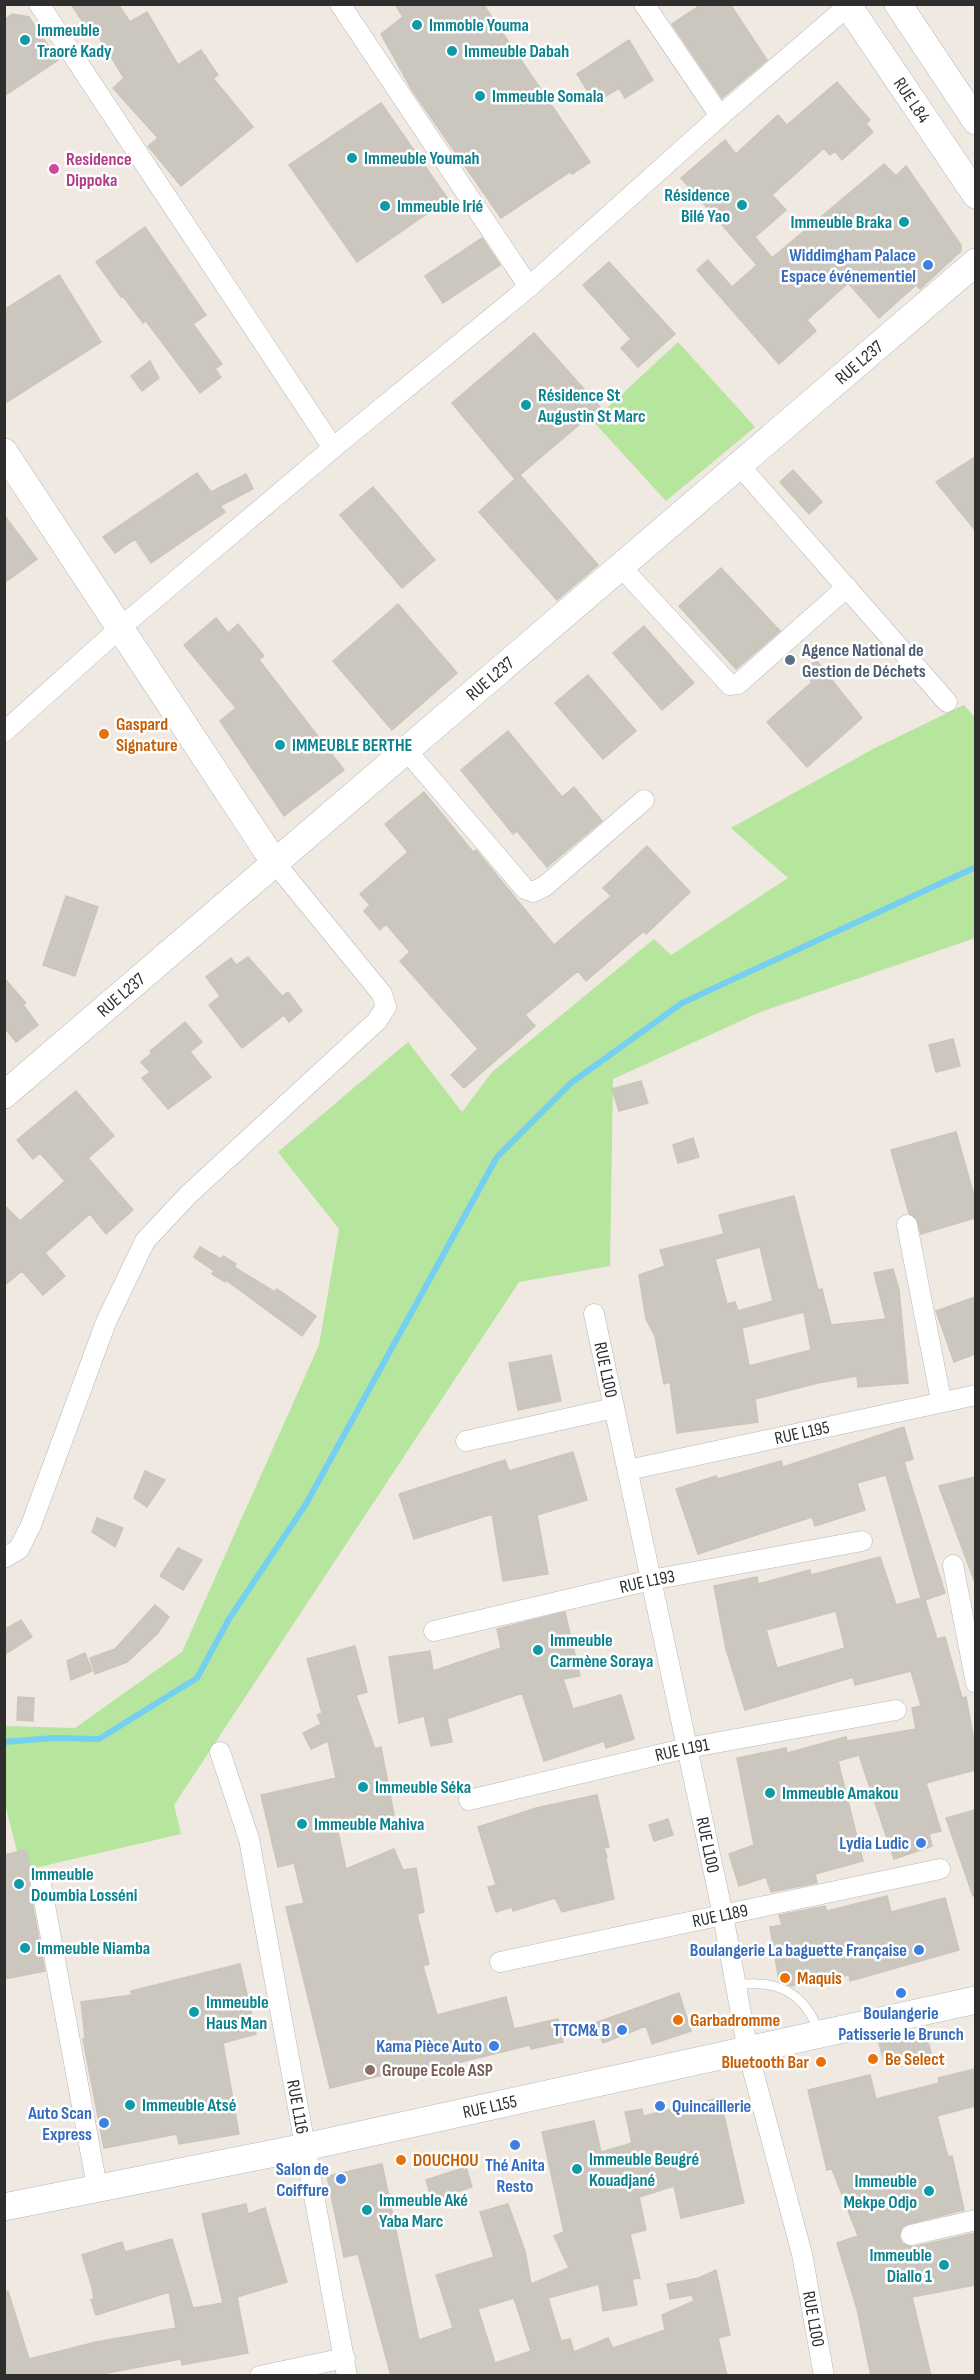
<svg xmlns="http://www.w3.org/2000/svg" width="980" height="2380" viewBox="0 0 980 2380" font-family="'Sofia Sans Condensed',sans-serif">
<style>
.green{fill:#b6e59e}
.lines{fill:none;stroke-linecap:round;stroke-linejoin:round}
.stream{stroke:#75cff0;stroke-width:6}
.building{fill:#cbc7bf;stroke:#cbc5ba;stroke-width:1.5;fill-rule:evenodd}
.lane-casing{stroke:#b4b7c1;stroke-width:10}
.street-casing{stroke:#b4b7c1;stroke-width:21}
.secondary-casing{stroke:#b4b7c1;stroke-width:28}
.lane{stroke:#fff;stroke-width:9}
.street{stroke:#fff;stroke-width:20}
.secondary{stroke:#fff;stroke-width:27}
.culture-dot{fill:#0f9aa8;stroke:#fff;stroke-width:2}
.hotel-dot{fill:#d1479c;stroke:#fff;stroke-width:2}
.shop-dot{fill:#3f7fe0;stroke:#fff;stroke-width:2}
.service-dot{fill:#5c6f8a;stroke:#fff;stroke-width:2}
.food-dot{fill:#e8710a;stroke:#fff;stroke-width:2}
.education-dot{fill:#8d6e63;stroke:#fff;stroke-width:2}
.labels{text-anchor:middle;stroke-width:5;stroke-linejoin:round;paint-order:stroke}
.culture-label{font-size:18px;font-weight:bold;fill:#0d838f;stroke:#fff;text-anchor:start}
.street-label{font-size:18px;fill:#2e2e2e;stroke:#fff}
.hotel-label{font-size:18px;font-weight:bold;fill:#b23c85;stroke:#fff;text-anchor:start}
.shop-label{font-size:18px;font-weight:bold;fill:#366cbe;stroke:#fff;text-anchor:end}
.service-label{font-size:18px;font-weight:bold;fill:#4e5e75;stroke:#fff;text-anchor:start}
.food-label{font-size:18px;font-weight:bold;fill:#c56008;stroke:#fff;text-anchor:start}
.education-label{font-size:18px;font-weight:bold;fill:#785e54;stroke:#fff;text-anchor:start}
</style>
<rect width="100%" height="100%" fill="#efe9e1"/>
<path class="green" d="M678,342l77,85 -89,74 -73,-80z
M964,705l12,14 -1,219 -217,75 -145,66 -3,187 -91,16 -345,523 7,29 -159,37 -17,-67 -1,-78 71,2 107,-76 137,-307 20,-116 -61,-77 130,-110 54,70 30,-40 162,-133 17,16 117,-77 -57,-50 144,-80z"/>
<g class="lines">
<path class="stream" d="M4,1742l50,-4 45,1 98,-61 32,-59 77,-115 191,-347 74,-74 111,-80 294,-136"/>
</g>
<path class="building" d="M71,4h47l12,18 17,-10 31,53 23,-15 17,25 -5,3 40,49 -72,59 -33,-40 10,-8 -45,-50 11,-10 -31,-51 -5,3z
M395,4h88l107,158 -18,12 -2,-2 -69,46 -89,-128 -31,-56 22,-17z
M702,4h28l37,56 -45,38 -50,-74z
M12,14l17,3 29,43 -54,36v-76z
M629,40l24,40 -28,18 -6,-10 -24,15 -18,-29z
M837,82l33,38 -4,4 7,8 -31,28 -7,-9 -5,4 -6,-7 -52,47 14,15 -31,27 17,21 112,-94 12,12 10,-10 55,79v6l-41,38 -4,-4 -37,33 -31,-35 -41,37 9,11 -37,33 -82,-94 11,-10 24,27 25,-22 -76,-87 44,-38 11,14 42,-39 9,10z
M381,103l67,96 -91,63 -68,-97z
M145,227l61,88 -13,9 29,40 -7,5 6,8 -21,16 -54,-72 -3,2 -20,-27 -2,1 -25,-35z
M482,238l18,27 -57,38 -18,-27z
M609,262l66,72 -37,33 -17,-19 10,-9 -48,-54z
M59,275l42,67 -97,62v-94z
M534,333l66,74 -80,68 78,90 -41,35 -78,-88 36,-33 -63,-76z
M150,361l9,17 -17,13 -11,-15z
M975,457v73l-39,-48z
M793,470l29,32 -13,12 -29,-32z
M197,473l14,19 35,-18 7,15 -33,17 5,6 -74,51 -16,-24 -20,14 -12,-16z
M373,487l62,73 -33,28 -62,-73z
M4,515l33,44 -33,24z
M721,568l59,63 -44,38 -57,-63z
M398,604l59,69 -65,57 -59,-69z
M216,618l12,15 10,-9 26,32 -5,4 85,110 -60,46 -64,-95 16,-13 -52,-63z
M644,626l50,57 -32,27 -49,-57z
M816,660l46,58 -55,49 -40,-45 45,-40 -9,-10z
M588,675l48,56 -33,28 -48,-56z
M508,731l54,66 12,-10 28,34 -55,46 -30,-36 -4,3 -52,-64z
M424,792l49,60 3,-2 78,95 57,-49 -8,-8 44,-42 43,46 -44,42 -2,-3 -58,50 -8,-10 -53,44 10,11 -71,62 -13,-13 27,-26 -78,-88 10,-9 -24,-28 -6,6 -16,-19 6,-6 -10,-11 48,-42 -23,-28z
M66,896l32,11 -23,69 -32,-11z
M248,957l34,39 6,-4 14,19 -13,11 -5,-7 -42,33 -33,-43 11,-9 -14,-19 25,-19 5,7z
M4,978l22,25 -3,2 15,20 -22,17 -12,-15z
M185,1022l17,20 -12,10 21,25 -43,32 -26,-31 8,-6 -9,-10 11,-9 -2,-2z
M953,1039l7,27 -24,6 -7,-27z
M641,1081l7,22 -29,8 -7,-22z
M76,1091l38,45 -26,22 45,52 -27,24 -16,-20 -45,39 20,23 -22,19 -21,-24 -18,15v-81l16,16 45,-40 -25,-28 -7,6 -16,-19z
M956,1132l19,67v19l-54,16 -5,-16 -7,-5 -18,-63z
M693,1138l6,19 -21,6 -5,-18z
M794,1196l24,94 4,-1 9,36 55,-6 -12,-46 19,-4 6,21 9,93 -50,4 -1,-11 -39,7 -63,16 3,23 -81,11 -7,-51 -6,2 -9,-48 -9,-17 -7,-44 26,-9 -5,-16 64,-16 -5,-19zM760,1247l13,54 -35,10 -3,-9 -8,2 -12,-45zM804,1312l7,38 -62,16 -7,-38z
M200,1247l21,12 2,-3 13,8 -2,3 41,25 2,-3 39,27 -14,20 -76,-56 -1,2 -13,-8 2,-3 -20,-14z
M975,1297v57l-21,8 -18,-51z
M551,1355l10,46 -43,9 -9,-47z
M904,1427l9,32 -9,3 41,131 -20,7 12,39 8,-2 17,61 4,-1 9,49v24l-49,13 15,48 -12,3 3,12 -38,13 -35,-104 -21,6 25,100 -48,13 2,9 -46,9 -5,-15 -27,9 -10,-32 25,-9 -17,-87 49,-10 1,5 59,-16 1,4 69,-12 -4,-21 9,-2 -10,-35 -56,14 -2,-8 -108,33 -19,-61 -12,-63 43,-9 1,7 52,-14 1,5 69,-18 16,48 25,-7 -35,-123 -29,8 8,27 -50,16 -3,-9 -114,37 -22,-65 40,-13 2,3 63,-18 2,6zM836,1611l9,37 -68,20 -11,-38z
M573,1452l14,48 -50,15 11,59 -45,7 -11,-67 -78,25 -15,-45 106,-34 4,11z
M145,1471l20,9 -18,27 -13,-9z
M975,1477v102l-1,1 -35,-94z
M97,1518l26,10 -8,19 -23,-15z
M178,1548l24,12 -19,30 -23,-14z
M155,1605l14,12 -12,17 -30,28 -32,12 -5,-16 25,-9z
M565,1612l15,64 -17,3 10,30 48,-14 13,44 -28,9 -2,-7 -60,20 -22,-68 -75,26 5,23 -21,4 -7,-30 -25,7 -10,-66 41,-6 3,20 68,-23 -4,-19z
M21,1620l11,17 -28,18v-25z
M355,1646l12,46 -11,3 19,54 6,-2 13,68 -57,12 9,42 48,-20 9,21 13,-2 8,44 -7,2 12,50 -6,2 14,49 69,-18 8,32 44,-10 5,23 -32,7 -1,-4 -126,31 -1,-6 -73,18 -44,-181 18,-4 -10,-40 -16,4 -17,-72 75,-17 -8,-37 -17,8 -8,-16 18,-9 -4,-9 5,-2 -15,-54z
M85,1653l7,18 -21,9 -4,-19z
M18,1697l16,1 -1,23 -16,-1z
M597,1795l12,52 -5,1 3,9 -6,2h5l8,40 -52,13 -7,-14 -42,13 -1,-4 -16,5 -8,-25 8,-2 -18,-58 58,-19z
M975,1810v86h-2l-27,-78z
M668,1819l5,16 -19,6 -5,-16z
M26,1850l6,27 -3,9 16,85 -41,8v-124z
M887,1896l4,16 54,-14 14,52 -109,31 -1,-6 -58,11 -12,-5 -9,-54 12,-2 -3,-10 46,-9 2,5z
M240,1964l16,70 -33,9 16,91 -60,10 -2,-10 -73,14 -21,-109 2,-1 -4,-36 51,-7 -1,-4z
M679,1993l12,38 -39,13 -6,-18 -43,17 -8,-20z
M925,2031l6,22 -46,12 -6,-22z
M975,2069v37l-38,10 11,41 4,-1 12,54 -56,14 -6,3 -3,10 4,7 10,3 62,-14v52l-63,12 19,79h-60l-14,-67 -20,-66 21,-7 -26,-67 -5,1 -19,-80 62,-15 6,24 63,-16 -1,-5z
M720,2098l24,105 -63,15 -7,-32 -35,11 7,33 -16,4 10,44 -8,1 5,26 -34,6 -4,-27 -51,14 13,43 9,-2 4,13 34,-14 5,10 52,-18 -3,-15 32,-14 -2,-6 -22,4 -3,-15 32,-6 17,-8 14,65 -12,3 9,38h-336l-33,-122 -14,3 -17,-81 55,-12 37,176 34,-12 -17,-53 58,-18 -14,-45 28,-8 17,47 6,33 38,-16 -15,-32 10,-4 -22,-100 52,-11 7,31 31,-9 -7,-31 17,-3 1,7zM514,2298l17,53 -36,12 -17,-54z
M466,2167l6,20 -40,13 -6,-20z
M246,2204l2,10 17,-6 22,74 -50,15 11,56 -66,12 -1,-6 -89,17h-88v-84l4,-1 21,68 67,-17 80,-14 -7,-36 -73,23 -5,-15 3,-1 -2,-12 -10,-32 40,-13 3,10 47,-13 21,69 30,-5 -21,-89z"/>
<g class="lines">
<g class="lane-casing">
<path id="lane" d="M735,1985c42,-6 70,7 84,48"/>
</g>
<g class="street-casing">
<g id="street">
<path d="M39,4l294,444"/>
<path d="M340,4l189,283"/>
<path d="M644,4l76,112"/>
<path d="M739,465l208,237"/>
<path d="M621,567l109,118 8,-1 109,-97"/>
<path d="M4,732l116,-104 213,-180 196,-161 191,-171 128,-110"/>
<path d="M407,751l118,138 8,3 12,-6 99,-86"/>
<path d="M907,1225l34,175"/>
<path id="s1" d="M594,1314l129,601 25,137 54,202 22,122"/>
<path d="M466,1441l148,-33"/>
<path id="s2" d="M628,1470l348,-75"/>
<path d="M4,1558l15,-9 12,-24 75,-203 39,-81 43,-46 189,-174 9,-14 -4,-13 -107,-131"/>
<path d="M953,1565l23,118"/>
<path id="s3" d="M434,1631l217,-51 211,-39"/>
<path id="s4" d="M220,1752l29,87 98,537"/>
<path id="s5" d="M469,1800l218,-52 209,-38"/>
<path d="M41,1884l56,303"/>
<path id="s6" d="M500,1962l440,-93"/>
<path d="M911,2235l65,-15"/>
<path d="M260,2376l85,-18"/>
</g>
</g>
<g class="secondary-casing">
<g id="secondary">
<path id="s7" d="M847,4l129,191"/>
<path d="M898,4l78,117"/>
<path d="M4,452l271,411"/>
<path id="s8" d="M4,1095l972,-833"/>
<path id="s9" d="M4,2207l301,-60 671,-147"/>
</g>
</g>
<use href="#lane" class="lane"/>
<use href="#street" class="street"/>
<use href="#secondary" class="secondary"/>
</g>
<g class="culture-dot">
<circle cx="417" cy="25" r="6"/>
<circle cx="25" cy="40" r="6"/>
<circle cx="452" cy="51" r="6"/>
<circle cx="480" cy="96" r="6"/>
<circle cx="352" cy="158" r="6"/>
<circle cx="742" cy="205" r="6"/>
<circle cx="385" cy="206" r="6"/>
<circle cx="904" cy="222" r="6"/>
<circle cx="526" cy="405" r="6"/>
<circle cx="280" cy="745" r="6"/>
<circle cx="538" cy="1650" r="6"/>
<circle cx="363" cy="1787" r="6"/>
<circle cx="770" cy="1793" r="6"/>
<circle cx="302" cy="1824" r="6"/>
<circle cx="19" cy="1884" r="6"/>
<circle cx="25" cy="1948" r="6"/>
<circle cx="194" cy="2012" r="6"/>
<circle cx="130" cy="2105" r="6"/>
<circle cx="577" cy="2169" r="6"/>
<circle cx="929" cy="2191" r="6"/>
<circle cx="367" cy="2210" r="6"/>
<circle cx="944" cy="2265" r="6"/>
</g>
<circle class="hotel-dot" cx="54" cy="169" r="6"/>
<g class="shop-dot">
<circle cx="928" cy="265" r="6"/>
<circle cx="921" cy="1843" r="6"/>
<circle cx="919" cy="1950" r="6"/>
<circle cx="901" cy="1993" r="6"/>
<circle cx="622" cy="2030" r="6"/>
<circle cx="494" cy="2046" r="6"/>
<circle cx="660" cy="2106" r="6"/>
<circle cx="104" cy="2123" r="6"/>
<circle cx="515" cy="2145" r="6"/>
<circle cx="341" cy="2179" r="6"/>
</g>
<circle class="service-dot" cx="790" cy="660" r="6"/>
<g class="food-dot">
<circle cx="104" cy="734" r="6"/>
<circle cx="785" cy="1978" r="6"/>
<circle cx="678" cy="2020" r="6"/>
<circle cx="873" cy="2059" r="6"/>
<circle cx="821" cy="2062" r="6"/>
<circle cx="401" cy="2160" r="6"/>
</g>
<circle class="education-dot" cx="370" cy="2070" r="6"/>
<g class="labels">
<g class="culture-label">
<text x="429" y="31">Immoble Youma</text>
<text x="37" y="36">Immeuble<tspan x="37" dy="21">Traoré Kady</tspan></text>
<text x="464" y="57">Immeuble Dabah</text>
<text x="492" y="102">Immeuble Somala</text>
<text x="364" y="164">Immeuble Youmah</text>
<text x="730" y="201" text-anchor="end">Résidence<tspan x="730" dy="21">Bilé Yao</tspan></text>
<text x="397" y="212">Immeuble Irié</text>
<text x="892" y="228" text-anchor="end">Immeuble Braka</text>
<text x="538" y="401">Résidence St<tspan x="538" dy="21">Augustin St Marc</tspan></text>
<text x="292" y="751">IMMEUBLE BERTHE</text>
<text x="550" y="1646">Immeuble<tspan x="550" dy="21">Carmène Soraya</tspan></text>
<text x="375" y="1793">Immeuble Séka</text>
<text x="782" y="1799">Immeuble Amakou</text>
<text x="314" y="1830">Immeuble Mahiva</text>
<text x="31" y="1880">Immeuble<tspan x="31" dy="21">Doumbia Losséni</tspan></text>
<text x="37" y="1954">Immeuble Niamba</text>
<text x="206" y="2008">Immeuble<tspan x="206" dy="21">Haus Man</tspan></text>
<text x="142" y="2111">Immeuble Atsé</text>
<text x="589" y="2165">Immeuble Beugré<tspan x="589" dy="21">Kouadjané</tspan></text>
<text x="917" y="2187" text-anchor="end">Immeuble<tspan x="917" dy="21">Mekpe Odjo</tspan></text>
<text x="379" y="2206">Immeuble Aké<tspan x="379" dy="21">Yaba Marc</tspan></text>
<text x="932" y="2261" text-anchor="end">Immeuble<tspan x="932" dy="21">Diallo 1</tspan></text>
</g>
<g class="street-label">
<text dy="6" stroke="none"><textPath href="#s7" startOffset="116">RUE L84</textPath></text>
<text dy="6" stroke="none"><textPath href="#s8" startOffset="1126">RUE L237</textPath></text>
<text dy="6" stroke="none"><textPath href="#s8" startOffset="640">RUE L237</textPath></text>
<text dy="6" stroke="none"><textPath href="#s8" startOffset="154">RUE L237</textPath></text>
<text dy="6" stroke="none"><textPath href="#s1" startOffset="57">RUE L100</textPath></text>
<text dy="6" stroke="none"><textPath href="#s2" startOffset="178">RUE L195</textPath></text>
<text dy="6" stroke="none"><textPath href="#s3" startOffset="219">RUE L193</textPath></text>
<text dy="6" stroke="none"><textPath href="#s5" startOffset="219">RUE L191</textPath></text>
<text dy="6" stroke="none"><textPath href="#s1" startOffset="543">RUE L100</textPath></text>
<text dy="6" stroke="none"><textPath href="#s6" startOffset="225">RUE L189</textPath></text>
<text dy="6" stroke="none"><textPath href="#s4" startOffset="364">RUE L116</textPath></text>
<text dy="6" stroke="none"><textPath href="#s9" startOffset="496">RUE L155</textPath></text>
<text dy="6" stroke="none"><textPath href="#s1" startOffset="1029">RUE L100</textPath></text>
</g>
<g class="hotel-label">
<text x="66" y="165">Residence<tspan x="66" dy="21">Dippoka</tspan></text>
</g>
<g class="shop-label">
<text x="916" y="261">Widdimgham Palace<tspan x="916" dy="21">Espace événementiel</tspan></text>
<text x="909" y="1849">Lydia Ludic</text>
<text x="907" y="1956">Boulangerie La baguette Française</text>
<text x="901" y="2019" text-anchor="middle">Boulangerie<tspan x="901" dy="21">Patisserie le Brunch</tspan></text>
<text x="610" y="2036">TTCM&amp; B</text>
<text x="482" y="2052">Kama Pièce Auto</text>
<text x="672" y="2112" text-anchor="start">Quincaillerie</text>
<text x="92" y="2119">Auto Scan<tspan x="92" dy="21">Express</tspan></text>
<text x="515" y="2171" text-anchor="middle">Thé Anita<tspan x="515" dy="21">Resto</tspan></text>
<text x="329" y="2175">Salon de<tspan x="329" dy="21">Coiffure</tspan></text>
</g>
<g class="service-label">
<text x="802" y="656">Agence National de<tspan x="802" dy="21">Gestion de Déchets</tspan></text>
</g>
<g class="food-label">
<text x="116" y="730">Gaspard<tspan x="116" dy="21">Signature</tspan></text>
<text x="797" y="1984">Maquis</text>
<text x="690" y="2026">Garbadromme</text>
<text x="885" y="2065">Be Select</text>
<text x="809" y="2068" text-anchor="end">Bluetooth Bar</text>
<text x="413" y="2166">DOUCHOU</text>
</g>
<g class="education-label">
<text x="382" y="2076">Groupe Ecole ASP</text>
</g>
</g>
<rect width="980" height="2380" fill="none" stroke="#2e2e2e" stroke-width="12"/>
</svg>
